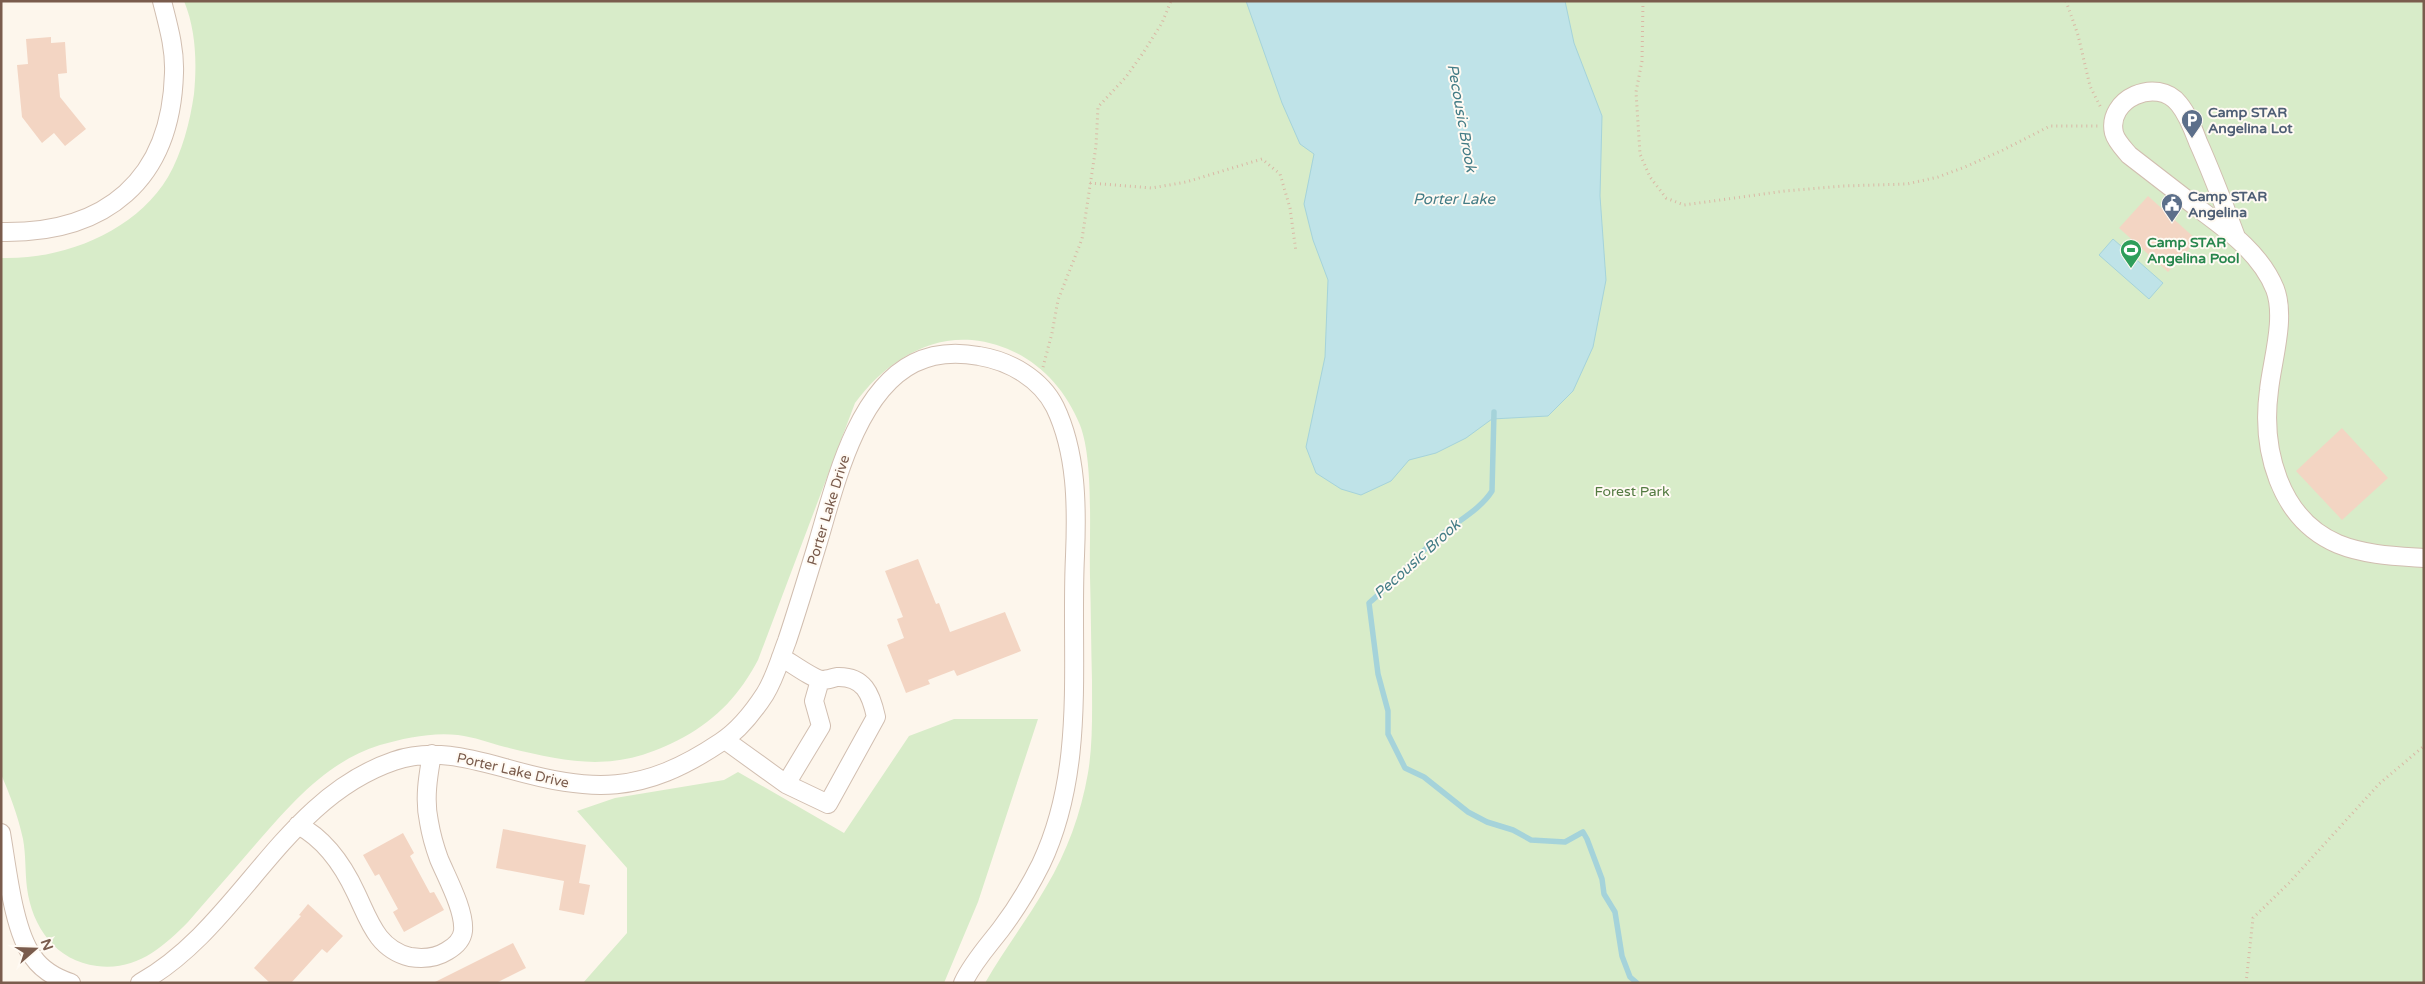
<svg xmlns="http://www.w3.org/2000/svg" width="2425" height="984" viewBox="0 0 2425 984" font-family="'Varela Round',sans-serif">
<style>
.green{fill:#d8ecc9}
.water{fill:#bfe3e8;stroke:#a5d3da}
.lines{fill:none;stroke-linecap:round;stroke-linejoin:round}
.stream{stroke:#a5d3da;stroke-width:5.5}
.building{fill:#f3d5c3}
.minor-casing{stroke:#d1beb0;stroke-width:20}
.path{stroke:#d9b8a5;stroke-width:3;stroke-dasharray:1 4;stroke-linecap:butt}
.minor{stroke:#fff;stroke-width:18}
.labels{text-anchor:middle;stroke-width:4;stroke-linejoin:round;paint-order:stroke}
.service-label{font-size:14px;font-weight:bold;fill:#4e5e75;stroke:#fffaf3;text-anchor:start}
.leisure-label{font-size:14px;font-weight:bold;fill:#27864d;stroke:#fffaf3;text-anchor:start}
.park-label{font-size:14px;fill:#537a41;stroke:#fffaf3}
.street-label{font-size:14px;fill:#7a5c4d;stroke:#fffaf3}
.water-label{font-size:15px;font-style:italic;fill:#437c86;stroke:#fffaf3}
</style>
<rect width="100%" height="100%" fill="#fdf6ec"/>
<path class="green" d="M184,1h2240v982h-1439c19,-33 42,-63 61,-96 21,-35 35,-74 42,-114 5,-30 4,-61 4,-92 -1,-35 -1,-70 -2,-104 -1,-41 4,-116 -10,-152 -19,-47 -58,-80 -108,-85 -48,-4 -90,26 -117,63l-97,257c-18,34 -40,58 -74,77 -66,36 -110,27 -179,10 -15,-4 -31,-10 -47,-12 -26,-3 -53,3 -78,10 -54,17 -89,59 -125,100 -22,26 -45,51 -67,77 -26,26 -52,49 -91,44 -41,-5 -65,-39 -70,-78 -2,-16 -1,-33 -4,-49 -5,-23 -13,-44 -22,-65v-516c62,2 134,-26 167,-81 14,-24 22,-55 26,-83 3,-31 2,-64 -10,-93z
M954,719h84l-60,183 -34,81h-361l44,-50v-65l-50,-57 38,-13 109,-18 14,-8 106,61 65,-97z"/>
<path class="water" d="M1246,1h319l9,42 28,73 -2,80 6,84 -13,67 -20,44 -25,25 -56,3 -26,19 -30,15 -27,7 -18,21 -30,14 -20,-6 -25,-16 -10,-26 19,-90 3,-77 -15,-40 -9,-36 10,-50 -14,-10 -18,-41z
M2113,239l50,44 -14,16 -50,-44z"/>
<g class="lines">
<path class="stream" d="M1494,412l-2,79c-12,19 -35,30 -52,45 -25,21 -46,46 -71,67l9,71 10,37v23l17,34 19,9 44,35 19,10 26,8 18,10 34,2 18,-10 4,7 15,40 2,15 11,18 7,44 8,21 7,6"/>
</g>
<path class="building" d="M51,37v6l14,-1 2,31 -9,1 2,23 26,32 -21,17 -11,-13 -12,10 -20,-26 -5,-52 11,-1 -2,-25z
M2148,196l49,44 -29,32 -49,-44z
M2342,428l46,50 -46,42 -46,-49z
M918,559l18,45 3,-1 11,29 55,-20 16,39 -64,25 -3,-6 -26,10 2,4 -24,9 -19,-48 17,-7 -7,-19 6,-2 -18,-46z
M503,829l83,16 -7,38 11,2 -6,30 -25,-5 5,-29 -68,-13z
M403,833l11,20 -4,3 20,37 4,-1 10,18 -40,22 -11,-20 5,-3 -19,-35 -4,2 -12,-21z
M308,904l35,32 -16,17 -5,-4 -31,34h-21l-16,-15 47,-52 -2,-1z
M513,943l13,25 -30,15h-63z"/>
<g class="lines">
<g class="minor-casing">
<path id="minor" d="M1,232c105,2 170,-52 173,-159 1,-25 -6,-48 -12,-72
M2236,237c-12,-32 -24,-64 -38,-95 -5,-13 -10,-27 -19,-38 -22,-28 -73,-5 -65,29 2,8 10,16 15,22 22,17 44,34 66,51 31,23 65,46 80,83 11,29 -3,72 -6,101 -8,59 10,129 69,154 27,11 57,12 86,14
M781,657c9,5 32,22 41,23 5,0 10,-2 15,-3 27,-1 34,17 39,40l-48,87 -42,-20 35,-58 -7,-25 6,-21
M725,740l61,44
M298,825c27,14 45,40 58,68 13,27 21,56 54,64 13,2 26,1 37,-6 7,-4 15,-11 16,-20 2,-20 -16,-53 -24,-72 -4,-11 -8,-25 -10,-37 -5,-22 -1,-46 3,-68
M1,833c6,34 12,97 32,124 9,13 23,21 38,26
M140,983c100,-56 142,-184 254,-222 38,-13 74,-3 111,7 88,25 137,27 216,-26 17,-11 33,-31 44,-48 10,-16 15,-35 22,-53 11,-33 21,-66 31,-99 17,-57 38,-150 96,-179 20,-10 44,-11 65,-7 31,5 62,23 76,51 22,46 22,100 20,149 -5,103 12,211 -34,308 -11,22 -25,45 -40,65 -13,17 -28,33 -38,54"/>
</g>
<path class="path" d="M1643,1l-1,60 -6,31 4,62 10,23 16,21 18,7 101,-14 58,-5 64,-2 31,-7 27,-10 38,-17 47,-24h49
M2066,1l12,34 12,51 11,22
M1090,183l62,5 34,-6 76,-23 18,15 10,34 6,44
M1043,367l9,-34 6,-33 24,-61 14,-93 2,-39 28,-30 17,-24 19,-30 9,-22
M2246,983l7,-65 36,-35 90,-99 45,-38"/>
<use href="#minor" class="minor"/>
</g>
<defs>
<g id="parking-pin" transform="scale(1.125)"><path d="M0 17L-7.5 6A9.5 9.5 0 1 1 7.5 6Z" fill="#5c6f8a" stroke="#fffaf3"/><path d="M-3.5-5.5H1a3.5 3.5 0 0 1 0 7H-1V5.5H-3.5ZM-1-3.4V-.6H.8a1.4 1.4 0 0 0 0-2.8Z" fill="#fff"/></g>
<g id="civic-pin" transform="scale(1.125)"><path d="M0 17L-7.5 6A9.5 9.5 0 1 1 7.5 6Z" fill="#5c6f8a" stroke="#fffaf3"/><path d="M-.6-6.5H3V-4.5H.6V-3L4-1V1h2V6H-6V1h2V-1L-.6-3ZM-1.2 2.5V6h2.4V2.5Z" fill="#fff"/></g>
<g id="stadium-pin" transform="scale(1.125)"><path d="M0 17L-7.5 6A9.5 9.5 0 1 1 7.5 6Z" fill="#2e9e5b" stroke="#fffaf3"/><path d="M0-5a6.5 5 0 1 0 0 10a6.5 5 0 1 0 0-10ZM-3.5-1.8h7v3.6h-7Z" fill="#fff"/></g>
</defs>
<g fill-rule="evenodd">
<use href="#parking-pin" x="2192" y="120"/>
<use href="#civic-pin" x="2172" y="204"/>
<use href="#stadium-pin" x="2131" y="250"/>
</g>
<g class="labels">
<g class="service-label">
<text x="2208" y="117">Camp STAR<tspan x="2208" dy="16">Angelina Lot</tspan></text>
<text x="2188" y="201">Camp STAR<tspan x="2188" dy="16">Angelina</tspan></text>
</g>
<g class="leisure-label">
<text x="2147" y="247">Camp STAR<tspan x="2147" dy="16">Angelina Pool</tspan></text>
</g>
<g class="park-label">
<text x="1632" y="496">Forest Park</text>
</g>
<g class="street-label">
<text transform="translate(828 510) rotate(-73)" y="5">Porter Lake Drive</text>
<text transform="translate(513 770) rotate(13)" y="5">Porter Lake Drive</text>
</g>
<g class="water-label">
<text transform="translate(1462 118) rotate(80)" y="5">Pecousic Brook</text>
<text x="1454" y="204">Porter Lake</text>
<text transform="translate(1417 559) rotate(-42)" y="5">Pecousic Brook</text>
</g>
</g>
<rect width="2425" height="984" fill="none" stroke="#7a5c4d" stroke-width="5"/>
<g transform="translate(35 949) rotate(70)" stroke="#fffaf3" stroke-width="4" paint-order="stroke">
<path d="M0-4L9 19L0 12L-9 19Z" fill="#7a5c4d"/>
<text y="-8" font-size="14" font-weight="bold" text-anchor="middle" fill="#7a5c4d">N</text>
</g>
</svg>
